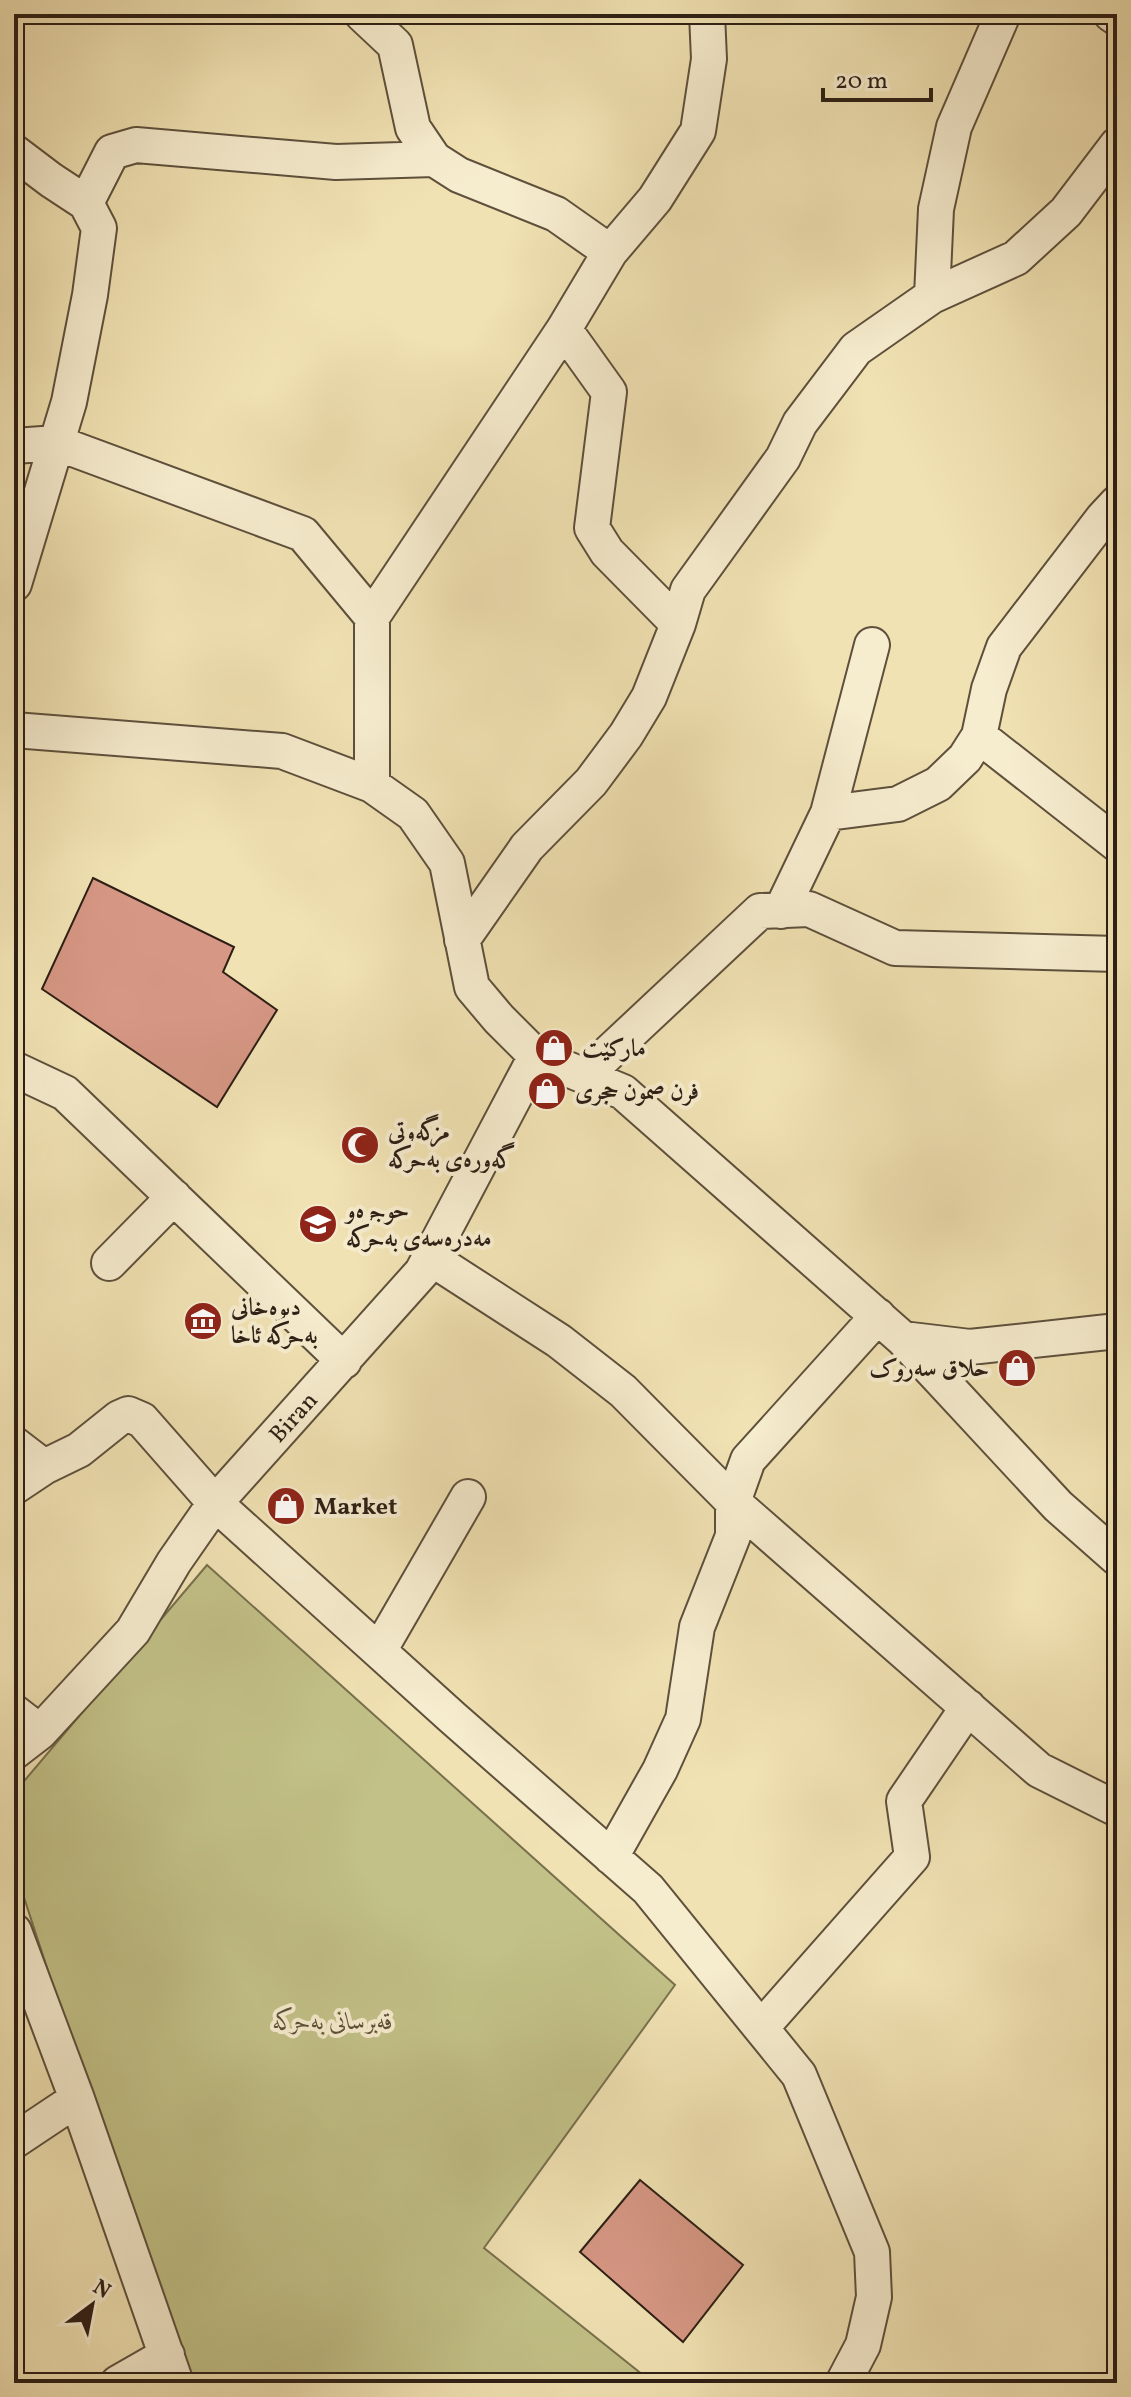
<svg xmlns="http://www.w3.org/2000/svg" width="1131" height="2397" viewBox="0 0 1131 2397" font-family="Vollkorn,Amiri,serif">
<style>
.green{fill:#c2c187;stroke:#78704e;stroke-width:2}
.building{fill:#d69784;stroke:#2d1f15;stroke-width:2}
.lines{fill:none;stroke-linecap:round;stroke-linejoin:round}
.street-casing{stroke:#5e503c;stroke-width:38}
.street{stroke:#f6ecce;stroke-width:34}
.labels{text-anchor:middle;stroke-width:8;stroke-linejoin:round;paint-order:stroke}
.poi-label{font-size:24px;font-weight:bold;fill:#2d1f15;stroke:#f6ecce;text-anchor:start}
.street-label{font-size:24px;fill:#2d1f15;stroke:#f6ecce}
.park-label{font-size:24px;font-style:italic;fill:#5a5037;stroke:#f6ecce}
</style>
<rect width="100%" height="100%" fill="#f1e2b3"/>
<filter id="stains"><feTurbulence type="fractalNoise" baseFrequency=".0025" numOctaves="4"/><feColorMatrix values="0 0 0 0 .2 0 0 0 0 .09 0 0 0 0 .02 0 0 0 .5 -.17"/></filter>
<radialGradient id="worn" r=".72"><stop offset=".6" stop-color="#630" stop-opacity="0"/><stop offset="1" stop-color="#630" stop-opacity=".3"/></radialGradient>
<path class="green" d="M207,1565l468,420 -191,263 169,135h-470l-169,-516v-74z"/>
<path class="building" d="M93,878l141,69 -11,25 54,38 -60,97 -175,-118z
M640,2180l103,85 -60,77 -103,-90z"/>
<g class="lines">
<g class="street-casing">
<path id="street" d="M362,14l33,31 18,83 21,31 25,16 97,39 54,38
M1111,14l6,4
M14,152l37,28 35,23 13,25 -9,67 -21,107 -55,182
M86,203l26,-51 24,-7 200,17 98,-3
M932,296l84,-38 50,-46 51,-67
M564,329l45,63 -17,136 15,24 71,72
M14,446l43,-3 246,91 69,83
M14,730l268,21 90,34 41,29 34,49 25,124 27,32 37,37 87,36 280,247 67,8 147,-16
M979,736l138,108
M372,785v-168l192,-288 46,-77 45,-53 43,-68 11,-72 -2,-45
M828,813l70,-9 40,-20 27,-26 14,-22 10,-47 15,-42 99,-129 14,-15
M781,911l47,-98 44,-168
M462,940l65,-93 64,-65 35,-47 23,-38 29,-73 10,-34 95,-132 17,-35 56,-74 76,-53 4,-87 18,-82 49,-113
M14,1069l51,24 279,268
M584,1076l176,-165 49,-2 86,39 222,6
M429,1257l130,84 64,50 110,111 306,268 78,39
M109,1263l65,-66
M903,1339l155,167 59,52
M14,1444l30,23 35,-17 40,-32 9,-4 14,6 73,83 238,215 195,171 151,186 73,177 2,45 -11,48 -20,38
M14,1487l30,-20
M379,1651l89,-154
M14,1712l26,20
M14,1752l26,-20 93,-101 41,-69 41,-59 207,-231 114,-216
M611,1857l49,-87 23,-51 14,-92 36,-91v-34l15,-42 130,-144
M14,1931l63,168 99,284
M761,2028l151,-171 -8,-56 64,-94
M14,2141l63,-42
M118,2383l49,-28"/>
</g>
<use href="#street" class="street"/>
</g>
<defs>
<g id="shop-disc" transform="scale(2)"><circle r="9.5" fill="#8f2418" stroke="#f6ecce"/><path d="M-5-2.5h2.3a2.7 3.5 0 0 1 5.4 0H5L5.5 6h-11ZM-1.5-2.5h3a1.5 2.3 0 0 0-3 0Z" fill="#fff"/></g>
<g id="mosque-disc" transform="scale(2)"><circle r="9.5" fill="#8f2418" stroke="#f6ecce"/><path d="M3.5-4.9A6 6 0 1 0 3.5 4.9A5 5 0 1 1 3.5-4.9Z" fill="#fff"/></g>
<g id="school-disc" transform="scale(2)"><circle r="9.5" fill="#8f2418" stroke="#f6ecce"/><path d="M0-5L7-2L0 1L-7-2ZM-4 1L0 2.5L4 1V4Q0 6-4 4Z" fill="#fff"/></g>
<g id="museum-disc" transform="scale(2)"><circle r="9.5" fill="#8f2418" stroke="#f6ecce"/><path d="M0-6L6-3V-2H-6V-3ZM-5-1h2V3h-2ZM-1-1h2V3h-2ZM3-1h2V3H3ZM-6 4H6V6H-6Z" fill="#fff"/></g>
</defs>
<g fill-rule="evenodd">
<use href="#shop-disc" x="554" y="1048"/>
<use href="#shop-disc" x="547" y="1091"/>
<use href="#mosque-disc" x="360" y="1145"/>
<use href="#school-disc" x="318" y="1224"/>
<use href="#museum-disc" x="203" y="1321"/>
<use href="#shop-disc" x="1017" y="1368"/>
<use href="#shop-disc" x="286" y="1506"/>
</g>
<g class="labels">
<g class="poi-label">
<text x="582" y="1056">مارکێت</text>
<text x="575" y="1099">فرن صمون حجری</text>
<text x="388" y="1139">مزگەوتی<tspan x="388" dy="28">گەورەی بەحرکە</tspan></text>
<text x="346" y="1218">حوجره‌و<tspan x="346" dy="28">مه‌دره‌سه‌ی به‌حرکه</tspan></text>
<text x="231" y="1315">دیوەخانی<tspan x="231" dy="28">بەحرکە ئاخا</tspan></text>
<text x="989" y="1376" text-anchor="end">حلاق سەروک</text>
<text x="314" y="1514">Market</text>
</g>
<g class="street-label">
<text transform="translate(293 1417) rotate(-48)" y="8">Biran</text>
</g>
<g class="park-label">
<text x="333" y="2029">قەبرسانی بەحرکە</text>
</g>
</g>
<rect width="1131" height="2397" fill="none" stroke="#f1e2b3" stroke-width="48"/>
<rect x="16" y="16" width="1099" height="2365" fill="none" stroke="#2d1f15" stroke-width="4"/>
<rect x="24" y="24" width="1083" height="2349" fill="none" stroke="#2d1f15" stroke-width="2"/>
<g transform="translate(92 2305) rotate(32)" stroke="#f6ecce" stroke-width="6" paint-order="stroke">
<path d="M0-6L14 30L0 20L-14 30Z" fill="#2d1f15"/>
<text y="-12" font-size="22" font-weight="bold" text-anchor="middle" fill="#2d1f15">N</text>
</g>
<path d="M823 88v12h108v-12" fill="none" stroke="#2d1f15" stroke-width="4"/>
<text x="835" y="88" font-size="24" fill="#2d1f15" stroke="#f6ecce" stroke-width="6" paint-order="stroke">20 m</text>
<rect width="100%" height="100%" filter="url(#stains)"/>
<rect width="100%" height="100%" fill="url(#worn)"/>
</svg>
